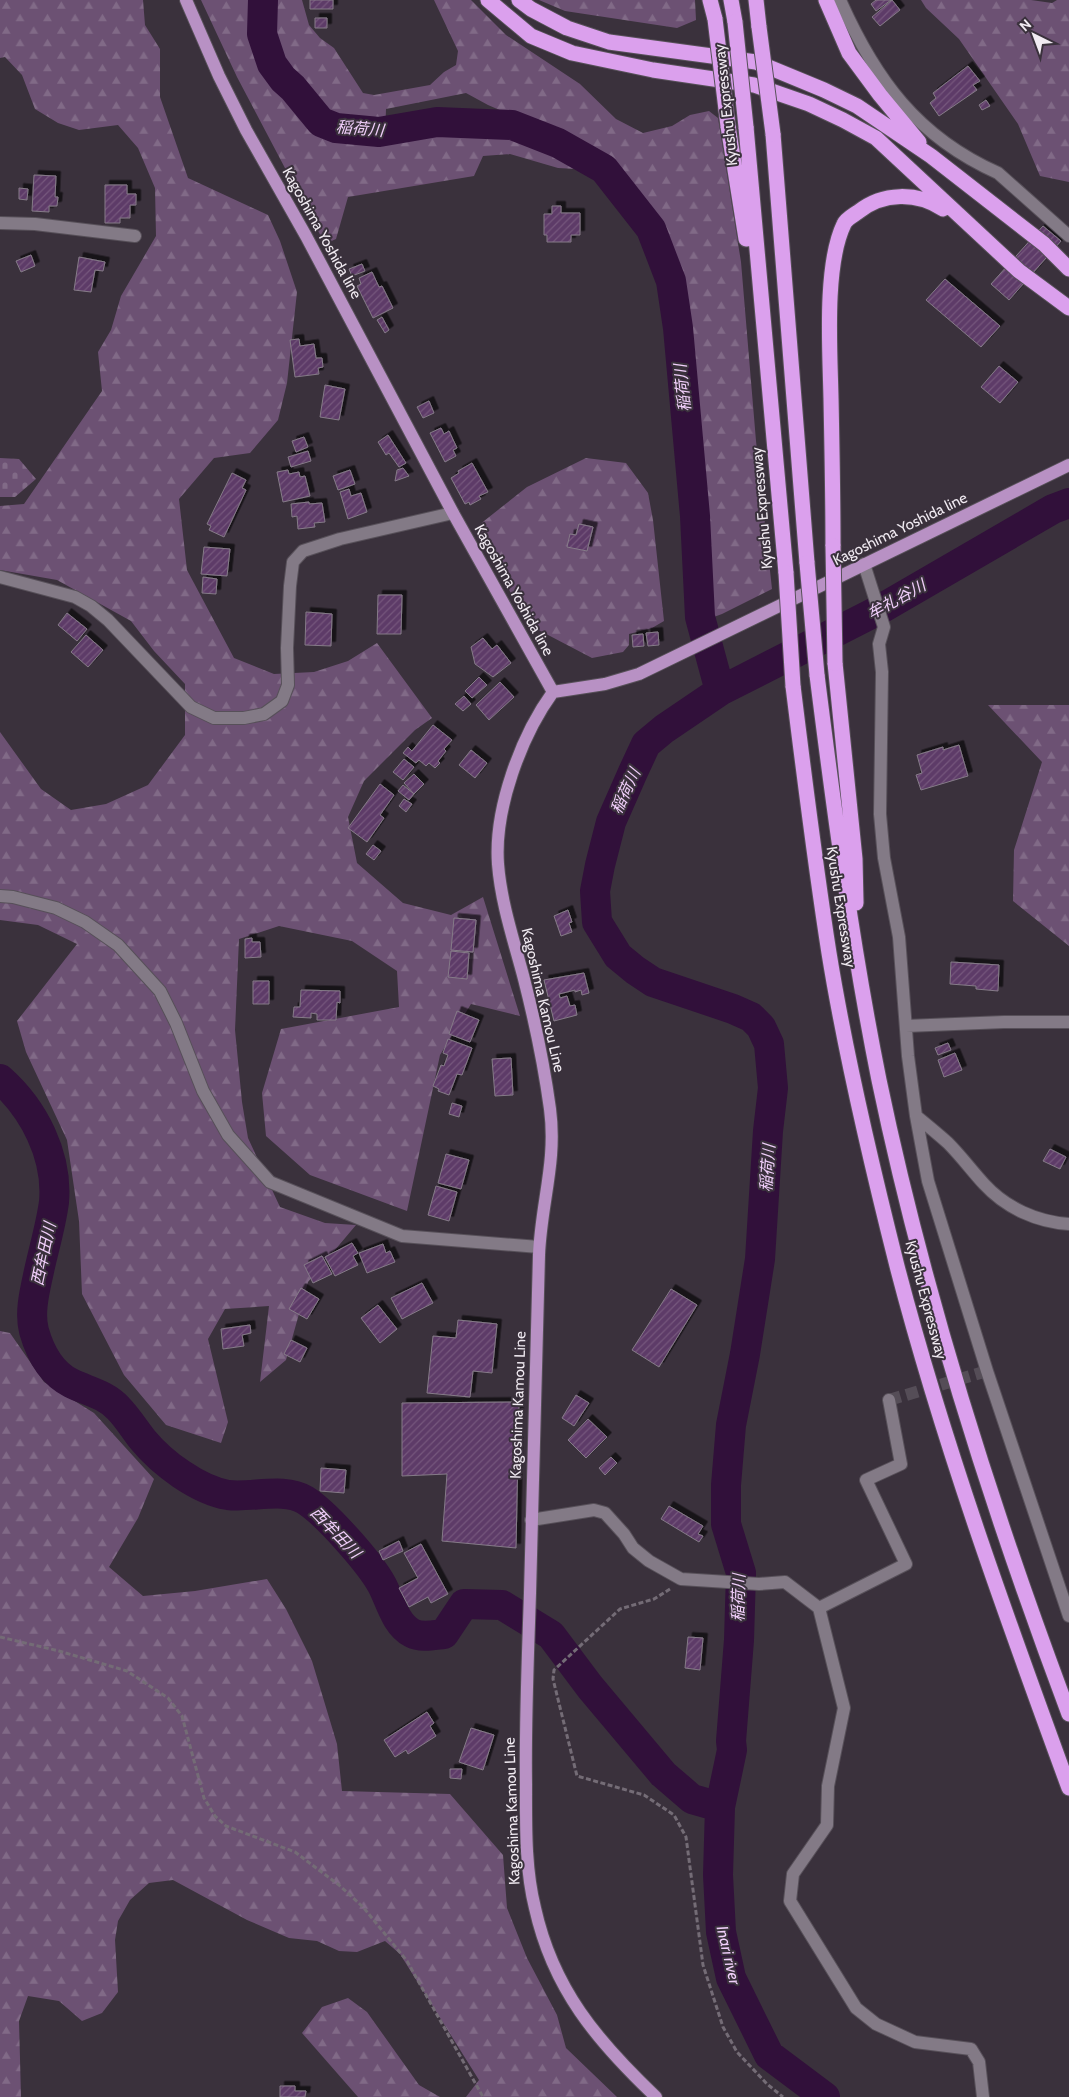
<svg xmlns="http://www.w3.org/2000/svg" width="1069" height="2097" viewBox="0 0 1069 2097" font-family="Cabin,'Noto Sans JP',sans-serif">
<style>
.forest{fill:url(#forest-firs)}
.cemetery{fill:url(#cemetery-stones)}
.lines{fill:none;stroke-linecap:round;stroke-linejoin:round}
.river{stroke:#31103a;stroke-width:30}
.building{fill:url(#building-hatch);stroke:#857b88;filter:url(#shadow)}
.minor-tunnel{stroke:#554d57;stroke-width:12;stroke-dasharray:12 6;stroke-linecap:butt}
.minor-casing{stroke:#575059;stroke-width:14}
.major-casing{stroke:#575059;stroke-width:14}
.highway-casing{stroke:#575059;stroke-width:17}
.path{stroke:#746c76;stroke-width:3;stroke-dasharray:5 2.5;stroke-linecap:butt}
.minor{stroke:#837a86;stroke-width:12}
.major{stroke:#b891c4;stroke-width:12}
.highway{stroke:#dba0ed;stroke-width:15}
.highway-bridge-casing{stroke:#575059;stroke-width:17;stroke-linecap:butt}
.highway-bridge{stroke:#dba0ed;stroke-width:15}
.labels{text-anchor:middle;stroke-width:4;stroke-linejoin:round;paint-order:stroke}
.street-label{font-size:15px;fill:#f1ebf2;stroke:#3a313c}
.water-label{font-size:16px;font-style:italic;fill:#f1cffb;stroke:#3a313c}
</style>
<defs>
<pattern id="forest-firs" width="22" height="20" patternUnits="userSpaceOnUse" patternTransform="scale(1.25)"><rect width="22" height="20" fill="#6c5173"/><path d="M5 1l3.5 6h-7zM16 11l3.5 6h-7z" fill="#816a87"/></pattern>
<pattern id="cemetery-stones" width="16" height="16" patternUnits="userSpaceOnUse" patternTransform="scale(1.25)"><rect width="16" height="16" fill="#6c5173"/><path d="M2 7V4a2 2 0 0 1 4 0v3zM10 15v-3a2 2 0 0 1 4 0v3z" fill="#816a87"/></pattern>
<pattern id="building-hatch" width="6" height="6" patternUnits="userSpaceOnUse" patternTransform="scale(1.25)"><rect width="6" height="6" fill="#5d3a67"/><path d="M-1 1l2-2M0 6l6-6M5 7l2-2" fill="none" stroke="#75577d"/></pattern>
<filter id="shadow"><feDropShadow dx="4.5" dy="-4.5" stdDeviation="0" flood-color="#0009"/></filter>
</defs>
<rect width="100%" height="100%" fill="#3a313c"/>
<path class="forest" d="M0,0h143l2,25 15,24v48l28,81 80,37 12,26 17,51 -10,91 -9,37 -28,33 -36,5 -35,41 8,71 47,88 40,16 40,-2 34,-11 29,-18 55,75 -17,12 -51,51 -16,36 9,46 46,40 48,12 32,-18 37,119 -49,-12 -31,51 -33,156 -97,-36 -44,-39 -4,-43 19,-64 118,-22 -2,-36 -45,-30 -73,-15 -40,13 -4,91 7,72 6,36 32,69 45,16 31,2 -48,57 -22,78 -26,22 9,-76 -44,3 -17,30 20,83 -7,21 -55,-18 -42,-50 -42,-81 -3,-73 -12,-81 -41,-88 -9,-31 60,-77 -39,-19 -38,-5v-188l41,57 30,21 35,-6 42,-19 37,-50v-51l-31,-33 -23,-30 -74,-41 -57,-10v-64l24,-2 78,-113 -4,-39 13,-22 10,-34 35,-60 -1,-48 -17,-40 -20,-23 -39,5 -21,-7 -23,-14 -13,-34 -17,-18 -5,1z
M201,0h101l7,25 11,13 14,10 29,45 11,2 56,-10 14,-13 12,-7 2,-14 -24,-51h37l35,35 74,49 36,35 27,14 29,-7 18,-11 19,-4 9,7 23,144 15,179 16,148 -50,25 -11,4 -3,-9 -1,-48 -6,-85 -18,-187 -17,-48 -25,-42 -19,-22 -33,-28 -101,-44 -22,-12 -80,16 -1,27c20,-6 39,-15 59,-18 38,-7 99,22 131,41l2,10 -19,-1 -48,-14 -27,2 -9,20 -126,21 -12,42 -11,5 -88,-167z
M539,0h156l1,20 -19,8 -112,-17z
M921,0h110l21,3 5,-3h12v182l-29,-6 -22,-52 -59,-85 -33,-31z
M586,458l40,5 22,30 5,27 11,101 -12,7 -23,6v11l-6,7 -31,6 -63,-33 -10,-15 -25,-51 -16,-25 1,-9 48,-38z
M988,705h81v241l-56,-45 1,-51 28,-88z
M0,1331l10,2 34,49 50,31 60,66 -16,39 -29,49 34,29 52,-5 72,-12 19,30 26,52 25,83 5,47 108,3 53,61 4,53 20,50 30,57 9,33 51,49h-151l13,-17 -79,-126 -15,-13 -28,11 -18,-1 -22,-10 -28,-3 -42,-18 -74,-40 -24,3 -19,17 -12,21 -3,19 3,52 -16,21 -20,8 -23,-20 -31,-5 -9,25 2,76h-21z
M348,1998l19,14 52,73 21,12h-82l-56,-64 20,-26z"/>
<path class="cemetery" d="M0,458l19,1 17,20 -21,18h-15z"/>
<g class="lines">
<path class="river" d="M263,0l-1,34 10,30 11,15 10,9 28,34 15,6 43,4 58,-10 75,3 46,18 46,26 47,60 20,52 7,47 17,188 5,101 20,74
M0,1079c34,30 58,77 54,123 -3,23 -10,46 -15,69 -4,19 -10,41 -5,60 6,21 17,42 37,52 16,8 34,11 47,25 9,9 17,22 25,32 19,23 55,50 85,55 24,3 56,-8 77,5 21,13 65,63 77,85 8,15 13,39 30,48 9,5 22,2 32,1l20,-30 38,1 49,30 39,52 73,87 29,25 28,8
M825,2097l-56,-42 -38,-77 -10,-46 -3,-57 2,-68 12,-57 -1,-9 8,-101 2,-67 -15,-49v-39l5,-60 14,-71 15,-95 8,-128 5,-43 -4,-44 -8,-17 -10,-10 -18,-8 -80,-27 -18,-12 -17,-14 -21,-34 -2,-31 5,-26 11,-43 22,-50 13,-28 18,-15 56,-38 159,-81 174,-101 16,-6"/>
</g>
<path class="building" d="M310,0h23v9h-23z
M876,0h15l-15,11 -5,-7z
M892,0l8,10 -20,16 -8,-9z
M315,18h12v10h-12z
M968,66l12,15 -7,4 4,5 -38,26 -9,-13 6,-5 -3,-5z
M986,100l4,6 -8,4 -3,-5z
M34,175l22,1 -1,21h3l-1,9h-8v6l-17,-1z
M105,185h22v9h9v11h-6v13h-10v5h-15z
M19,188l9,1 -1,11 -8,-1z
M552,206h9v7h19v22h-9v7h-24v-7h-3v-21h8z
M1043,226l18,15 -52,59 -18,-16z
M31,255l4,11 -14,6 -5,-11z
M79,257l26,5 -2,9 -8,-1 -4,22 -17,-2z
M362,264l3,7 -13,5 -3,-7z
M372,272l7,15 3,-1 11,22 -20,10 -16,-32 4,-2 -2,-6z
M945,279l55,47 -19,21 -55,-47z
M382,317l7,13 -4,3 -8,-13z
M299,339l1,7 14,-2 2,14h6l1,9 -5,1 1,6 -24,3 -5,-37z
M999,366l19,16 -18,21 -19,-16z
M325,385l20,4 -6,31 -19,-3z
M429,401l5,12 -11,5 -6,-11z
M441,428l3,6 5,-3 8,17 -4,2 3,6 -11,6 -15,-29z
M388,435l18,28 -7,4 -10,-14 -3,2 -8,-13z
M304,437l4,10 -12,5 -4,-11z
M308,451l3,10 -20,6 -3,-10z
M472,463l16,29 -9,4 2,3 -11,6 -1,-3 -4,2 -14,-26 8,-5 -1,-2z
M403,468l6,8 -14,5 2,-11z
M288,470l1,4 10,-2 1,5 5,-1 5,20 -27,6 -6,-30z
M350,470l5,14 -17,6 -5,-14z
M232,473l14,7 -4,8 4,2 -22,47 -15,-7 2,-4 -4,-2z
M349,489l2,7 10,-3 6,19 -19,7 -8,-27z
M309,502v2l13,-1 3,19 -11,1 1,4 -17,2 -1,-13 -5,1 -1,-13z
M579,524l14,3 -6,24 -20,-4 3,-13 6,1z
M204,547l26,2 -3,27 -26,-2z
M203,577l14,2 -1,15 -14,-1z
M378,595h24l-1,39h-24z
M306,612l26,2 -1,32 -26,-1z
M67,613l20,16 -10,12 -19,-16z
M658,632l1,13 -11,1 -2,-13z
M643,634l1,12 -11,1 -1,-12z
M86,635l17,15 -15,17 -17,-15z
M483,638l9,11 5,-4 14,18 -18,14 -18,-13 -4,-17z
M479,677l8,8 -15,13 -7,-7z
M500,682l14,15 -25,23 -13,-15z
M464,696l7,8 -8,7 -8,-7z
M433,725l19,15 -8,9 2,2 -8,10 2,2 -5,5 -6,-5 -3,3 -7,-6 -3,3 -13,-10 5,-6 4,4z
M959,745l9,31 -47,14 -5,-15 6,-2 -5,-18 26,-8v3z
M471,750l16,13 -12,15 -16,-13z
M404,759l10,8 -11,13 -10,-8z
M414,774l10,10 -10,10 -10,-11z
M380,784l14,11 -14,20 4,3 -17,24 -19,-14z
M403,785l11,9 -5,6 -11,-9z
M404,799l8,5 -6,8 -7,-6z
M373,845l8,6 -7,9 -8,-6z
M568,910l4,12 -3,1 3,9 -11,4 -7,-20z
M454,918l22,2 -3,32 -22,-2z
M252,938v4h8l1,15 -16,1v-19z
M451,951l18,2 -2,26 -19,-2z
M951,962l48,3 -1,26 -22,-2v-3l-26,-2z
M584,973l5,20 -7,2 -1,-5 -6,2v-2l-16,4 1,4 7,-2 3,10 5,-1 2,10 -23,6 -10,-41z
M253,981h16v23h-16z
M301,990l39,1v12l-3,-1 -1,18h-19v-6l-6,-1v5l-18,-1 1,-10h6z
M457,1011l22,9 -9,22 -21,-8z
M448,1039l24,9 -10,27 -5,-1 -8,21 -11,-4 1,-2 -6,-3 8,-21 3,1 4,-11 -5,-2z
M948,1043l3,7 -13,5 -3,-7z
M955,1053l7,17 -18,7 -6,-17z
M511,1058l2,37 -18,1 -3,-37z
M452,1103l10,3 -3,11 -10,-3z
M1050,1149l16,8 -6,12 -17,-8z
M446,1154l23,6 -8,29 -23,-6z
M436,1186l21,6 -8,29 -21,-6z
M352,1243l6,10 -5,3 5,9 -23,11 -10,-19z
M383,1244l3,9 4,-2 5,11 -28,11 -8,-20z
M322,1256l10,18 -19,9 -9,-18z
M422,1283l11,20 -31,16 -11,-21z
M301,1288l18,11 -12,20 -18,-10z
M671,1289l26,16 -38,62 -27,-17z
M378,1305l19,24 -17,14 -19,-25z
M458,1320l39,4 -5,49 -19,-2 -3,26 -43,-4 6,-57 23,2z
M250,1325l1,8 -9,2 2,11 -21,3 -2,-20z
M291,1340l16,8 -7,14 -16,-8z
M576,1395l13,8 -15,23 -12,-8z
M519,1402l-3,146 -74,-7 5,-67 -45,2v-73z
M588,1419l19,18 -21,21 -18,-18z
M611,1457l6,6 -12,12 -6,-7z
M321,1468l25,2 -2,23 -24,-2z
M669,1506l34,20 -5,8 5,2 -4,6 -38,-23z
M399,1541l4,10 -20,9 -4,-9z
M421,1544l27,50 -17,9 -3,-6 -19,10 -10,-19 19,-10 -14,-25z
M688,1637l15,1 -3,32 -15,-2z
M427,1712l7,11 -4,3 6,10 -28,18 -2,-4 -11,7 -11,-17z
M471,1728l23,7 -11,35 -24,-8z
M450,1769h12l-1,10 -11,-1z
M280,2086h15v5h11l-1,6h-25z"/>
<g class="lines">
<path class="minor-tunnel" d="M889,1400l98,-29"/>
<g class="minor-casing">
<path id="minor" d="M840,0c35,79 77,137 158,173l71,63
M0,223l35,1 100,12
M864,564l20,63 -5,17 3,28 -2,142 4,44 15,79 9,119 8,60 12,65 59,190 82,245
M0,577l75,20 16,9 17,14 83,87 23,11h30l20,-4 18,-13 6,-16 -1,-37 3,-62 3,-24 10,-11 37,-12 113,-26
M0,896l13,1 43,11 29,14 33,23 42,46 16,32 27,68 25,44 42,47 132,54 137,11
M906,1026l98,-4h65
M916,1116c11,9 22,18 32,27 13,13 24,28 36,41 22,24 53,38 85,40
M531,1520l63,-10 11,3 19,21 9,14 16,13 32,18 78,5 26,-2 34,26 25,100 -16,78 -1,39 -34,49 -3,27 66,107 20,16 39,18 56,7 8,13 4,35
M819,1608l87,-44 -40,-84 35,-16 -12,-64"/>
</g>
<g class="major-casing">
<path id="major" d="M186,0l33,76 27,54 60,106 147,277 100,179
M553,692c-32,44 -59,117 -55,172 3,39 16,77 26,115 11,43 20,86 26,130 7,53 -9,94 -11,146 -4,112 -6,225 -9,338 -2,64 -5,127 -4,191 0,41 -1,84 9,124 18,81 62,133 121,189
M553,692l52,-8 34,-10 430,-209"/>
</g>
<g class="highway-casing">
<path id="highway" d="M488,0l43,36 41,17 81,17 101,15 55,19 34,16 33,18 143,133 50,37
M519,0l12,9 36,19 42,14 147,20 68,28 33,16 74,50 113,88 25,25
M710,0l5,19
M731,0l4,22
M756,0l3,27
M826,0l23,53 31,42 39,47
M728,126l18,113
M746,127l40,446
M773,134l34,429
M833,546c0,-49 -1,-99 -2,-148 -1,-47 -7,-133 13,-174 2,-5 10,-9 14,-12 25,-20 59,-20 85,-3
M835,663l20,196 1,44
M817,675c17,135 35,271 62,405 45,216 112,427 190,634
M793,686c11,89 22,178 36,267 17,105 42,210 68,313 46,177 109,350 172,522"/>
</g>
<path class="path" d="M670,1589l-16,10 -34,10 -66,61 -1,9 24,97 67,19 30,20 12,22 17,128 20,62 14,25 30,32 16,13
M0,1637l59,14 68,20 41,27 14,18 22,82 11,18 11,10 69,26 44,33 24,22 44,54 76,136"/>
<use href="#minor" class="minor"/>
<use href="#major" class="major"/>
<use href="#highway" class="highway"/>
<g class="highway-bridge-casing">
<path id="highway-bridge" d="M715,19l13,107
M735,22l11,105
M759,27l14,107
M833,546l2,117
M807,563l10,112
M786,573l7,113"/>
</g>
<use href="#highway-bridge" class="highway-bridge"/>
</g>
<g class="labels">
<g class="street-label">
<text transform="translate(726 105) rotate(-96)" y="5">Kyushu Expressway</text>
<text transform="translate(322 233) rotate(61)" y="5">Kagoshima Yoshida line</text>
<text transform="translate(762 508) rotate(-95)" y="5">Kyushu Expressway</text>
<text transform="translate(900 529) rotate(-26)" y="5">Kagoshima Yoshida line</text>
<text transform="translate(514 590) rotate(61)" y="5">Kagoshima Yoshida line</text>
<text transform="translate(841 907) rotate(81)" y="5">Kyushu Expressway</text>
<text transform="translate(543 1000) rotate(77)" y="5">Kagoshima Kamou Line</text>
<text transform="translate(926 1300) rotate(75)" y="5">Kyushu Expressway</text>
<text transform="translate(518 1405) rotate(-88)" y="5">Kagoshima Kamou Line</text>
<text transform="translate(512 1811) rotate(-92)" y="5">Kagoshima Kamou Line</text>
</g>
<g class="water-label">
<text transform="translate(360 128) rotate(5)" y="6">稲荷川</text>
<text transform="translate(682 388) rotate(-96)" y="6">稲荷川</text>
<text transform="translate(896 599) rotate(-29)" y="6">牟礼谷川</text>
<text transform="translate(625 791) rotate(-65)" y="6">稲荷川</text>
<text transform="translate(767 1168) rotate(-86)" y="6">稲荷川</text>
<text transform="translate(43 1254) rotate(-78)" y="6">西牟田川</text>
<text transform="translate(336 1532) rotate(46)" y="6">西牟田川</text>
<text transform="translate(738 1598) rotate(-89)" y="6">稲荷川</text>
<text transform="translate(729 1955) rotate(77)" y="6">Inari river</text>
</g>
</g>
<g transform="translate(1034 35) rotate(318)" stroke="#3a313c" stroke-width="4" paint-order="stroke">
<path d="M0-4L9 19L0 12L-9 19Z" fill="#f1ebf2"/>
<text y="-8" font-size="14" font-weight="bold" text-anchor="middle" fill="#f1ebf2">N</text>
</g>
</svg>
